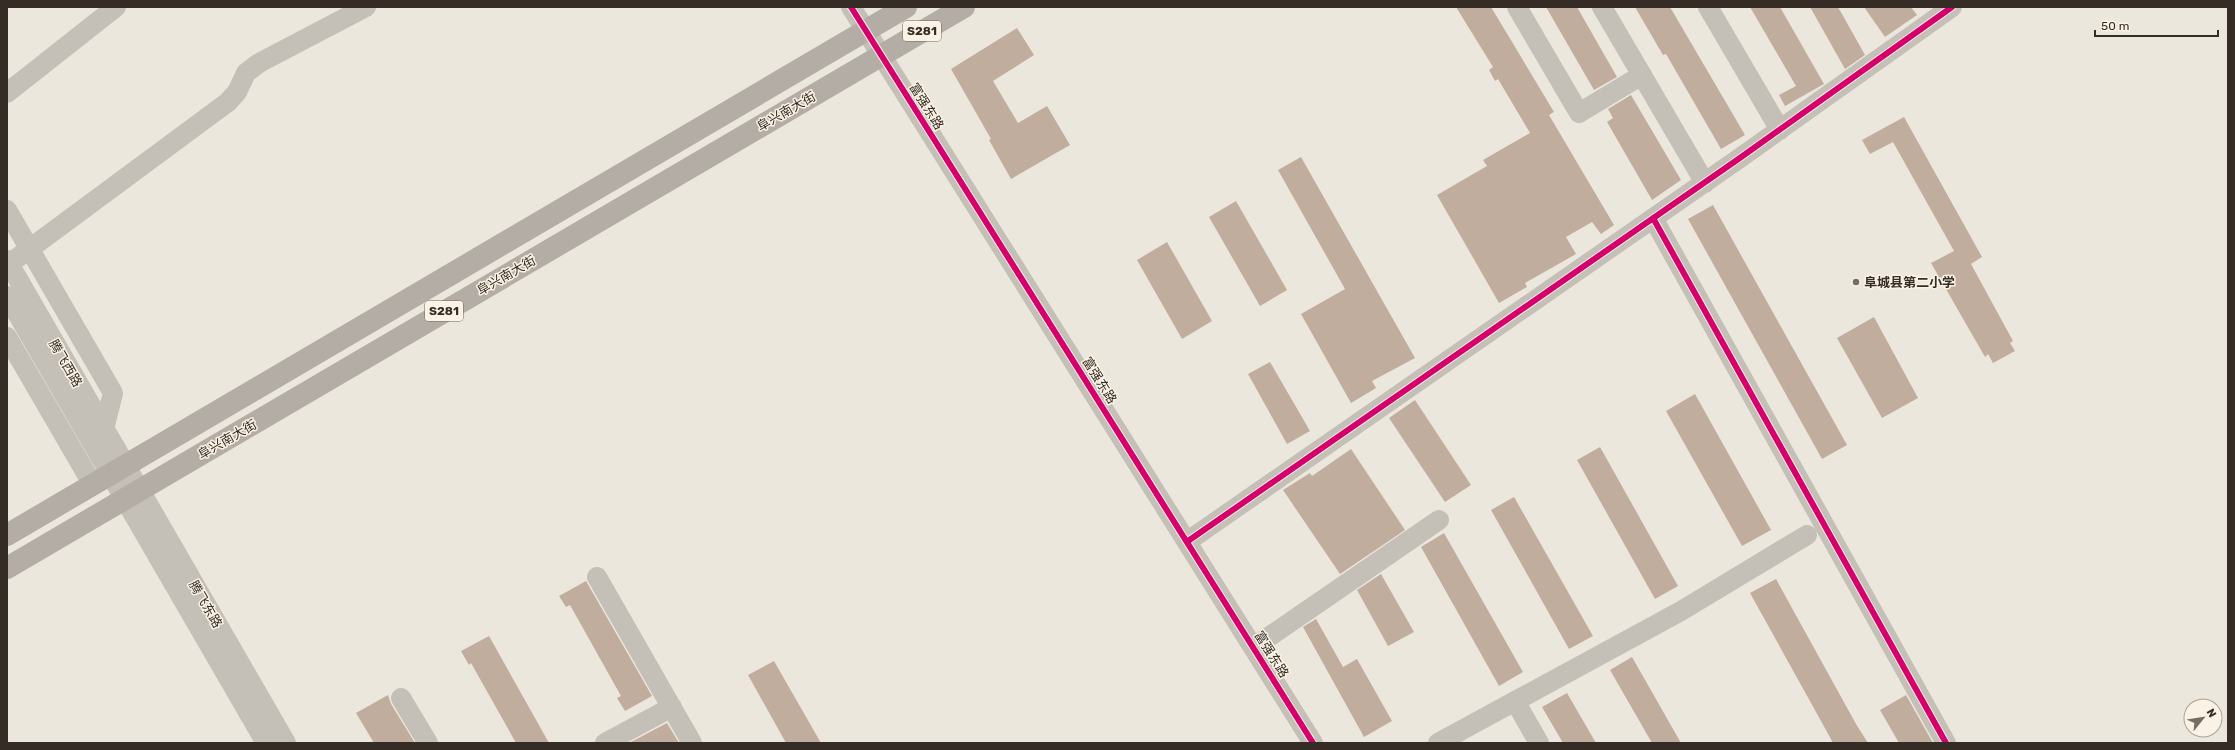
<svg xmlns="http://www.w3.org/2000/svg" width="2235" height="750" viewBox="0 0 2235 750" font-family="Rubik,'Noto Sans SC',sans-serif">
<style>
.building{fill:#c1ad9e}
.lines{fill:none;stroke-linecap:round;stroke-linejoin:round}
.minor{stroke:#c4bfb7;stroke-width:20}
.major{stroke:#b3ada6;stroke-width:22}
.cycleway-casing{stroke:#faf2e4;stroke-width:8}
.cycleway{stroke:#d6006c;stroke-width:6}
.poi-dot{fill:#756d65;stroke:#faf2e4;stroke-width:1.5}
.labels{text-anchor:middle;stroke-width:3;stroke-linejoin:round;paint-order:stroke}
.shield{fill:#faf2e4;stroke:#70675e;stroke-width:1}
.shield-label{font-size:12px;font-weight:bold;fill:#352c25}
.street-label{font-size:13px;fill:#352c25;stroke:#faf2e4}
.poi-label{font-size:13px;font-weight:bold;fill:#352c25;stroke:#faf2e4;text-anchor:start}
</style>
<rect width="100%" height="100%" fill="#ece7dd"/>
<path class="building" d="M1456,7h35l63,105 -5,3 65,110 -13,9 -9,-12 -26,15 10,17 -51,29 2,4 -28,16 -62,-108 50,-29 -4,-6 47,-27 -32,-54 -3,2 -6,-11 4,-3z
M1546,7h31l40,70 -23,13z
M1635,7h35l75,128 -24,14 -55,-95 -3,1z
M1750,7h30l44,77 -39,22 -6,-11 17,-9z
M1810,7h28l27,48 -20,14z
M1864,7h47l6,8 -32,22z
M1017,28l17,27 -41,26 25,42 29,-17 23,39 -59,34 -22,-39 2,-1 -40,-70z
M1631,95l50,85 -29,20 -45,-78 6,-4 -5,-9z
M1904,117l78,140 -11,7 42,77 -3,2 5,8 -22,12 -5,-9 -3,3 -54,-94 23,-12 -61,-109 -23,12 -8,-14z
M1301,157l114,201 -43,23 4,7 -25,15 -50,-89 44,-25 -67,-119z
M1236,201l51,89 -27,16 -51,-89z
M1713,205l134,240 -25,14 -134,-240z
M1167,242l45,79 -30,18 -45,-79z
M1874,317l44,81 -36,20 -45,-80z
M1270,362l40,69 -23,13 -39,-70z
M1695,394l76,136 -29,16 -76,-135z
M1415,400l56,85 -26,17 -56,-84z
M1600,447l78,139 -23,13 -78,-139z
M1351,449l54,81 -65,44 -57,-84 27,-17 2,3z
M1514,497l79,139 -24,13 -78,-139z
M1444,533l79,139 -24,14 -78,-139z
M1381,574l33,58 -26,14 -31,-56z
M1776,579l80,145 12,19h-35l-7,-13 -76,-137z
M586,581l66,115 -27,15 -8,-13 4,-2 -51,-91 -4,2 -7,-11z
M1316,619l27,48 14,-8 35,62 -28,16 -61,-110z
M489,636l60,107h-33l-45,-80 -2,2 -8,-14z
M1632,657l49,86h-29l-42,-73z
M774,661l47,82h-35l-38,-68z
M1567,693l29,50h-33l-21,-36z
M388,695l3,9 24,39h-41l-18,-30z
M1906,695l27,48h-34l-19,-33z
M667,723l12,20h-50z"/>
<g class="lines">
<path class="minor" d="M851,7l462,736
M1517,7l62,106 63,-38
M1602,7l103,176
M1708,7l72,123
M7,93l109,-86
M7,210l106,183 -9,36
M1653,218l293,525
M7,260l279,483
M9,264l219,-162 9,-10 9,-19 13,-10 107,-56
M7,296l259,447
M7,337l86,148
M1188,541l549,-381 215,-153
M597,577l95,166
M1254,647l185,-127
M401,698l27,45
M1515,701l24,42
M605,743l67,-36
M1438,743l243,-132 126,-76"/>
<path class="major" d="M7,535l899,-528
M7,568l957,-561"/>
<g class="cycleway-casing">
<path id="cycleway" d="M851,7l462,736
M1653,218l293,525
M1188,541l549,-381 215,-153"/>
</g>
<use href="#cycleway" class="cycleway"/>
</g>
<circle class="poi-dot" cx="1856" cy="282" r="4"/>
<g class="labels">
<g class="shield">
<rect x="903" y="21" width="38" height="20" rx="3"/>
<rect x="425" y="301" width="38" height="20" rx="3"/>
</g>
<g class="shield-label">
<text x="922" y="35">S281</text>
<text x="444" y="315">S281</text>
</g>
<g class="street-label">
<text transform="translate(927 106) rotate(58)" y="5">富强东路</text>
<text transform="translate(786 111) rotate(-30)" y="5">阜兴南大街</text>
<text transform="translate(506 275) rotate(-30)" y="5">阜兴南大街</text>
<text transform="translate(66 363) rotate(60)" y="5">腾飞西路</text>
<text transform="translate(1100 380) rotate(58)" y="5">富强东路</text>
<text transform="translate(227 439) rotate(-30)" y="5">阜兴南大街</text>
<text transform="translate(206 604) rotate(60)" y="5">腾飞东路</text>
<text transform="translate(1272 654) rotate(58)" y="5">富强东路</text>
</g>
<g class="poi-label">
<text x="1864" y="287">阜城县第二小学</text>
</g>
</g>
<rect width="2235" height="750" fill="none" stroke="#352c25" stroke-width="16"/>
<g transform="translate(2203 718) rotate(60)"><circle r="19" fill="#faf2e4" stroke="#aba398"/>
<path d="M0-3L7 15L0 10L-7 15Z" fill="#756d65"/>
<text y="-6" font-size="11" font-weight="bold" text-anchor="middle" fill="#352c25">N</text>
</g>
<path d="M2095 30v6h123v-6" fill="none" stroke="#352c25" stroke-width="2"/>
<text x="2101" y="30" font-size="12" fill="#352c25" stroke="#faf2e4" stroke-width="3" paint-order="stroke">50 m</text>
</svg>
